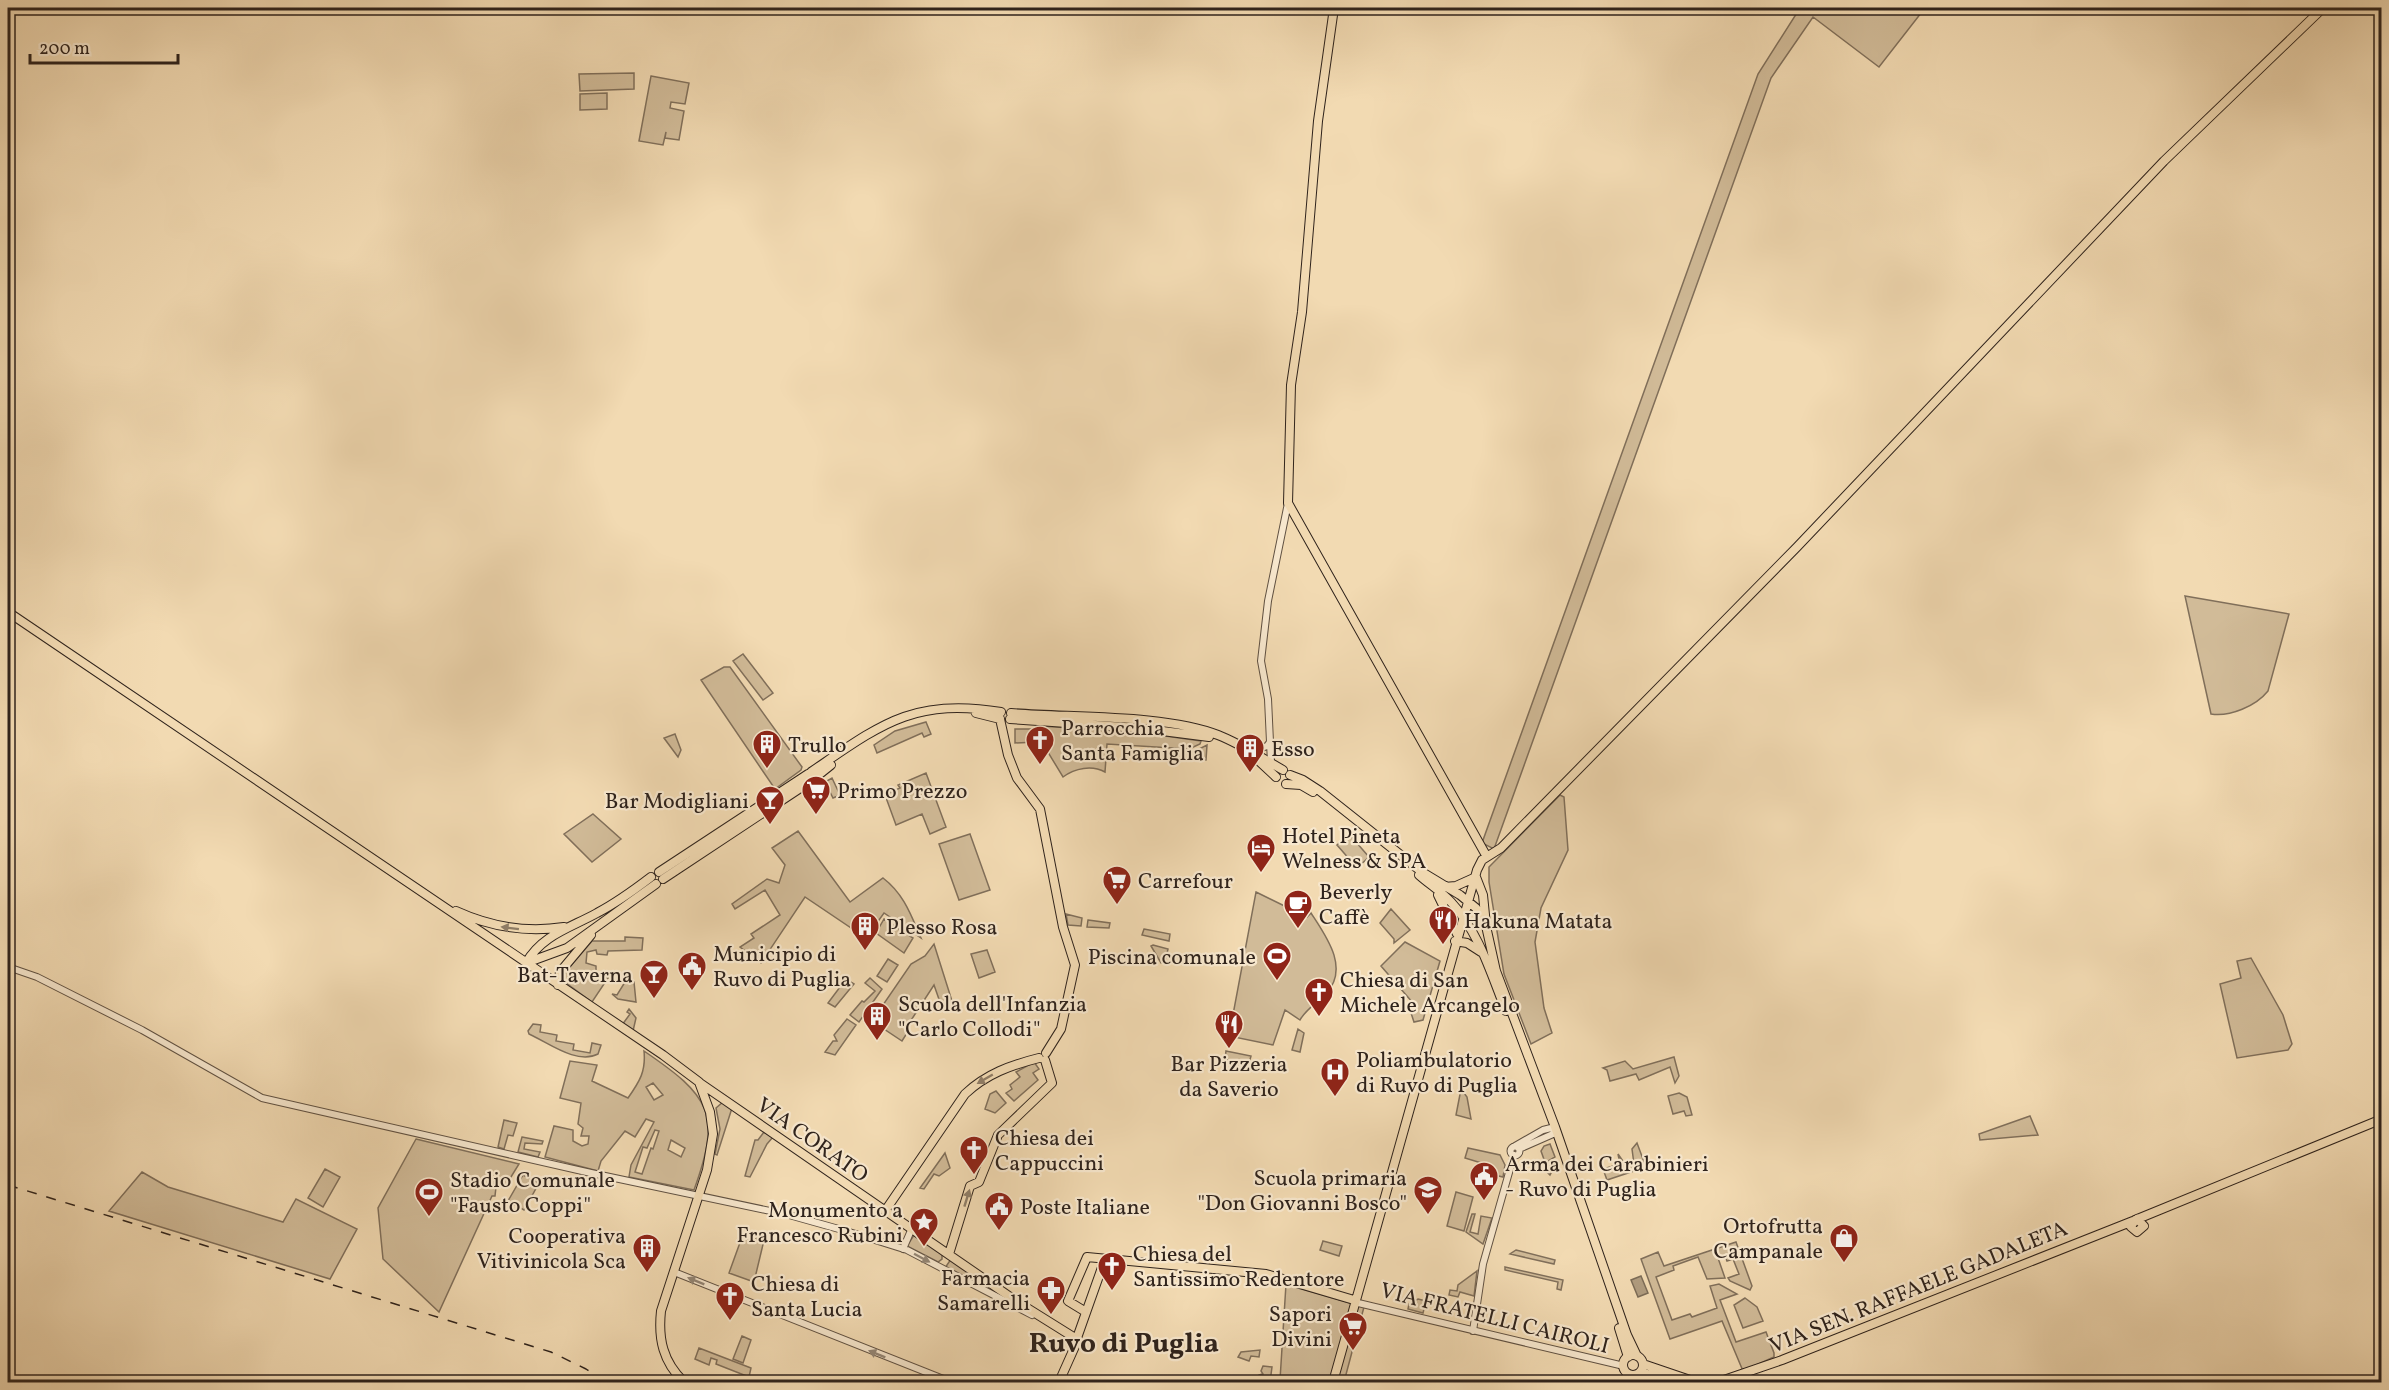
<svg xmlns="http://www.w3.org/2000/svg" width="2389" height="1390" viewBox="0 0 2389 1390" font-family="Vollkorn,serif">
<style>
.green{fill:#d1bb98;stroke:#806f5a;stroke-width:1.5;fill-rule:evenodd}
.water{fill:#b09c7f;stroke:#7c6c57;stroke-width:1.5}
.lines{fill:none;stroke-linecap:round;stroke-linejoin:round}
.minor-casing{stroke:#605142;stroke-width:8}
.major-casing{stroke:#2f231c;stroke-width:10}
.minor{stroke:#f7e7cd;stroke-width:6}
.major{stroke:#f2dab2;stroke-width:8}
.rail{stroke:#2f231c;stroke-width:1.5;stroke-dasharray:10 10;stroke-linecap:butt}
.oneway{fill:#907e67}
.oneway2{fill:#938574}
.labels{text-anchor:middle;stroke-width:4.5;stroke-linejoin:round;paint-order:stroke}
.poi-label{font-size:22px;fill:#2f231c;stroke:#f7e7cd;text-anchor:start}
.street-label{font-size:22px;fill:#2f231c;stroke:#f7e7cd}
.district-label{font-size:28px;font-weight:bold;fill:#2f231c;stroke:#f7e7cd}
</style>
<rect width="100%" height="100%" fill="#f2dab2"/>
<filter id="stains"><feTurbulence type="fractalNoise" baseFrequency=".00333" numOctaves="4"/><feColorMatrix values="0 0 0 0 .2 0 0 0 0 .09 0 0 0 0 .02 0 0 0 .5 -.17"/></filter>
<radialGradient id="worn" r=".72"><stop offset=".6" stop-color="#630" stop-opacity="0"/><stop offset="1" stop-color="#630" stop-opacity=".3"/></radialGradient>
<path class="green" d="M1800,8h125l-46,59 -66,-50 -42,61 -277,771 -12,-6 276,-769z
M634,73v16l-54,2 -1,-17z
M651,76l38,7 -4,21 -14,-2 -1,6 14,3 -5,29 -14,-2 1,-6 -3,13 -24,-4z
M607,93v16l-27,1v-16z
M2185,596l104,18 -21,77c-12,15 -38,26 -57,23z
M743,654l30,39 -10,7 -30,-39z
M724,667h6l72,100 -1,3 -26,19 -74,-109z
M926,722l5,12 -7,3 -2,-4 -45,20 -3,-8 21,-14z
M1041,726l103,7 57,8 -1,3 -11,5 -82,-5 -2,28c-13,-7 -30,-4 -42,5l-23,-38z
M1015,729h22v13l-22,1z
M675,734l6,16 -3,7 -14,-19z
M1207,745l-1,15 -14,-1 3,-8z
M926,773l20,54 -16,7 -8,-20 -26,11 -11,-30 15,-7 -2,-3z
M832,778l8,17 -7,3 -8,-16z
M1560,795l4,2 4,53 -27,58 -6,34 9,66 8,25 -21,11 -27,-70 -15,-92v-15z
M593,814l28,25 -29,23 -28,-28z
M798,831l52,71 33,-24c21,16 28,37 38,60l-37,-25 -18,25 -61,-41 -44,66 -21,-16 14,-9 -3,-4 29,-19 -15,-25 -30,19 -3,-5 35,-25 12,4 6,-18 -13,-17z
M970,834l20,56 -31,10 -20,-56z
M1349,834l20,23 -12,11 -20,-23z
M1256,892l51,25 4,-4c15,23 39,55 15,81 -10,10 -20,15 -26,26l-15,-10 -12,35 -44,-9z
M1391,909l19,21 -16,13v-4l-14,-16z
M1066,914l16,4 -1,8 -13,-1z
M884,919l29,19 -9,15 -28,-20z
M1088,920l22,3 -1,5 -22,-1z
M1144,929l26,5 -1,7 -27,-6z
M625,937l18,1 -1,12 -34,1 -1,4 -10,-1 -1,-4 -9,2 -1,11 10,3v5l12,7 -16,24 -30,-22v-4l30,-35h33z
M1405,942l35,19 -17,59 -9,2 -5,-15 4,-4 -32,-37z
M934,944l18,57 -11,4 -7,-20 -28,43 3,2 -7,11 -30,-20 39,-57 14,-8z
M1153,945l15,4 -3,13 -4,1 -10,-17z
M987,950l8,22 -16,6 -8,-24z
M2251,958l32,57 9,29 -4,6 -51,8 -17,-74 21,-6 -4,-17z
M888,959l10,6 -11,17 -10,-6z
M870,978l12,11 -23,33 -9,-7 12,-14 2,1 11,-11 -10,-8z
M846,979l8,5 -19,23 -7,-4z
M625,982h9l2,20 -18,-3 -6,-5 5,1z
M629,1009l7,9 -3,13 -11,-6 8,-11 -3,-2z
M847,1019l9,6 -21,30 -10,-3 8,-11h4l-3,-6z
M533,1024l8,1 -1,7 17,3 -1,6 18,3 -1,6 17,3 2,-10 9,2 -3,9c-21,11 -49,-11 -69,-20l-1,-3z
M1298,1029l6,4 -4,19 -8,-2z
M644,1051c66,45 78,62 50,139l-65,-13 2,-12 23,-43 -8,-3 -11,18 -10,-6 -24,30 -3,10 -53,-14 9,-31 19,4v11l9,5 6,-2 1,-8h-8l2,-8 -5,-4 3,-21 -21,-5 10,-37 27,4 -5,16 36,17c12,-17 18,-27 16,-47zM653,1083l10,12 -9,5 -8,-13zM655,1130l4,1 -6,18 -2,-1 -9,26 -7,-2 8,-25 4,1zM671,1140l14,8 -4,9 -13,-7z
M1226,1051l25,5 -4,15 -13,-2 2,-7 -11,-3z
M1674,1057l5,19 -4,7 -5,-16 -31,13 -3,-6 -26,7 -3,-11 -4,-2 22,-7 8,8z
M1034,1062l5,7 -6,4 5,7 -24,21 -8,-8 6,-4 -2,-4 10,-8 -4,-5z
M1461,1089l6,8 4,22 -15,-4z
M996,1091l10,12 -11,10 -10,-4 5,-15z
M1679,1093l8,4 5,18 -6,1 -2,-5 -11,3 -5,-18z
M723,1102l9,6 -15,47 -2,-1 5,-25 -4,-21z
M2030,1116l8,19 -58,5 -1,-6z
M504,1120l13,3 -4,13 -5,-1 -4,14 -6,-2z
M764,1132l9,5 -6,7 -17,33 -5,-1 10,-36h3z
M522,1137l21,4 -1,3 -17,-1 -1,6 16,3 -2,5 -20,-5z
M416,1139l103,25 -13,21 -10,2 -1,9h-3l-53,116 -56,-53 -5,-51z
M1637,1143l9,24 -39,13 -4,-11 17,-5 -2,-10 9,13 7,-3 -2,-15z
M1550,1144l5,13 -7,4 1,4 8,-3 -7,13 -6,-6 2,-4 -5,-14 3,-5z
M1468,1148l32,7 5,10 -2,12 -17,-4 2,-8 -23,-7z
M945,1153l5,15 -11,8 -5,-2 -10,15 -4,-1z
M325,1169l15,8 -17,30 -15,-9z
M142,1172l26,15 115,35 13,-23 61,30 -27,50 -221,-68z
M523,1175l16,8 -15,27 -16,-9z
M1456,1192l17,5 -9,34 -17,-5z
M1472,1214h3l-5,18 8,2 3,-18 11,2 -9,26 -17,-12z
M761,1234l4,2 -11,46 -25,-9 13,-36 11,5z
M914,1235l28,18v6l-4,3 -31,-16z
M1323,1241l19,5 -3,10 -19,-6z
M1736,1242l16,44 -2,4 -20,-9 -2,-3 11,-4 -6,-15 -6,2 -2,-5 -7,2 7,20 -18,1 -9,-22 -25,9 1,4 -18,7 16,43 18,-6 2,3 25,-9 -7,-22 9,-2 18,10 -17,6 16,42 30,-10 8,21v4l-31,14 -21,-50 -52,18 -29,-80 17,-7 6,14z
M1516,1250l39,10 -1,4 -44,-10z
M951,1259l67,46 -73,-37z
M1505,1267l58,13 -2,10 -4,-1 1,-7 -53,-12z
M1477,1271l-3,25 -14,-4 -2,5 -9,-2 1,-5 7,1 1,-6z
M1286,1284l78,23 -20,75 -64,-2z
M1745,1298l12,9 6,14 -20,7 -9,-23z
M1418,1299l8,2 -3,12 -15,-4 1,-5z
M742,1336l9,4 -8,23 -10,-4z
M699,1348l52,20 -2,9 -33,-13 1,-4 -6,-2 -2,7 -14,-6z
M1260,1350l-1,7 -8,-1 -2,5 -11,-4 3,-5z
M1263,1366l9,1 -2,15 -13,-1 2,-6 4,-1 -2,-3z"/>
<path class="water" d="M1641,1276l7,17 -10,4 -7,-17z"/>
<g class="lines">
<g class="minor-casing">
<path id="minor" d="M1270,742l1,21
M1251,752l16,-6 3,-4 -2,-43 -7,-38 7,-60 20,-98
M8,967l29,10 105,53 120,68 329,75 198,42 57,16 61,19 125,65
M1515,1146l28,-16 12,-3 -2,7 -34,15
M1510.5 1151a4.5 4.5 0 1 1 9 0a4.5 4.5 0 1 1-9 0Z
M903,1249l9,-21
M674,1272l277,110
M1354,1302l270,64
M1473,1331l10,-67 31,-109"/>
</g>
<g class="major-casing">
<path id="major" d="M1334,8l-16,113 -16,191 -11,73 -3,118 199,354
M8,612l655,443 36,27 11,30 3,22 -6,36 -46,141c-3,28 2,51 23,71
M976,713l24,6
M1011,713c59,5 154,1 207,22 23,9 44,23 65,35
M1000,719l8,36 9,23 23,31 23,118 12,38 -14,64 -15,24
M1010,719l129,9 70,9
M1260,762l16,15
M811,772c69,-47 102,-75 190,-60
M1290,775l13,5 17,11 102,81 38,23 16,13 10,18 10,45 59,156 72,208 10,21
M816,777l15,-12
M1286,784l15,1 12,7
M659,872l149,-98
M1419,875c10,9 23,17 32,27 28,30 40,72 55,109
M1476,877l7,18 3,30
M663,879l148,-98
M1444,887l12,-1 20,-9
M1438,895l19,39
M456,911c35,16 70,22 108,16
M1455,941l12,2 14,9
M526,963c16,-28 44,-35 71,-50 19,-10 37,-23 54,-36
M526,963l41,-15 89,-64
M558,985l2,-13 31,-37
M700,1083l319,220 56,35
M885,1211l80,-117c21,-20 46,-29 74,-36
M2137,1219l7,7 -7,6 -6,-5 4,-7 247,-101
M949,1254l21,-68 9,-4 19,-47 54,-52 -7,-23
M1086,1312l-18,-11 19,-44 179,17 88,26
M1619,1328l9,29
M1077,1338l28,-79
M1623 1365a10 10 0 1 1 20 0a10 10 0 1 1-20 0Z
M1643,1364l53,18
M1640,1372l39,10
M1059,1382l17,-38
M1333,1382l144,-512 5,-10 19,-12 296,-301 367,-386 159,-153
M1718,1382l64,-22 351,-139"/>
</g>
<use href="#minor" class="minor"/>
<use href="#major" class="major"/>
<path class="rail" d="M8,1185l543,167 35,17 19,13"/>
</g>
<defs><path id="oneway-solid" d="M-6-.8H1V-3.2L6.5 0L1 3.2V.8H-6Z" transform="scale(1.5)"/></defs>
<g class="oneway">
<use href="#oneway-solid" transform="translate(510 928) rotate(-173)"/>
<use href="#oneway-solid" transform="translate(985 1079) rotate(150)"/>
<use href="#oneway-solid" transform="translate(967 1198) rotate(-73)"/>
</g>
<g class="oneway2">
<use href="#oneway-solid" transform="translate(922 1258) rotate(28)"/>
<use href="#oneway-solid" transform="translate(696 1281) rotate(-158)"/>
<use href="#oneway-solid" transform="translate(877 1354) rotate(-158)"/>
</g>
<defs>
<g id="church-pin" transform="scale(1.5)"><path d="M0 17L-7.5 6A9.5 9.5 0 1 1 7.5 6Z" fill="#8f2418" stroke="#f7e7cd"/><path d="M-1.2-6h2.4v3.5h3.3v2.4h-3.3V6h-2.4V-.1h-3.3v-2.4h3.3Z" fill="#fff"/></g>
<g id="building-pin" transform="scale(1.5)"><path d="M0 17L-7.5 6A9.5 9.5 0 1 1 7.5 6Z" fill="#8f2418" stroke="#f7e7cd"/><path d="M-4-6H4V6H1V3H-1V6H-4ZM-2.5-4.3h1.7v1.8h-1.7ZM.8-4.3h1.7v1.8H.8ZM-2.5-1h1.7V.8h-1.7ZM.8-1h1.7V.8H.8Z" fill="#fff"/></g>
<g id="supermarket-pin" transform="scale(1.5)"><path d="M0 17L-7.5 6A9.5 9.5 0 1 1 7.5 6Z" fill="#8f2418" stroke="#f7e7cd"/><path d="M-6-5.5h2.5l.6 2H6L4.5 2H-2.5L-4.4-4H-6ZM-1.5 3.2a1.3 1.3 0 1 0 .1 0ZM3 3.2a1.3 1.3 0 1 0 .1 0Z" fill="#fff"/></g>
<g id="bar-pin" transform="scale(1.5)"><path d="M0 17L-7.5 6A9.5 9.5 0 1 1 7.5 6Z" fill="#8f2418" stroke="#f7e7cd"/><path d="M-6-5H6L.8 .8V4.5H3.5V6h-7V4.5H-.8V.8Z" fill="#fff"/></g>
<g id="hotel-pin" transform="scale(1.5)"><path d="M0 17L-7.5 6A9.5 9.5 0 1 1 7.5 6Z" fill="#8f2418" stroke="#f7e7cd"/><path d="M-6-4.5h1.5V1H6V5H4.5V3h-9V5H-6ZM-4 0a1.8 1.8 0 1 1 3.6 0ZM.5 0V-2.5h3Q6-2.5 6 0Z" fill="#fff"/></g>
<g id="cafe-pin" transform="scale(1.5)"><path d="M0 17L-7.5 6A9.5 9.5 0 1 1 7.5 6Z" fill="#8f2418" stroke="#f7e7cd"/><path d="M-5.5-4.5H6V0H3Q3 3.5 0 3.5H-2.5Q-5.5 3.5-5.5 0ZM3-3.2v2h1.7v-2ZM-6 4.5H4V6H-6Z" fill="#fff"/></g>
<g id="restaurant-pin" transform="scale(1.5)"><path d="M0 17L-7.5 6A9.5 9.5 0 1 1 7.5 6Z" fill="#8f2418" stroke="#f7e7cd"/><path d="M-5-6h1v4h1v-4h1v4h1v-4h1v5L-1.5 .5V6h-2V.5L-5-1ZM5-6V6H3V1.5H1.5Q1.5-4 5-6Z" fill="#fff"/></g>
<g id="stadium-pin" transform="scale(1.5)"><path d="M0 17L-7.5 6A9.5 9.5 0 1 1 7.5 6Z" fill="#8f2418" stroke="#f7e7cd"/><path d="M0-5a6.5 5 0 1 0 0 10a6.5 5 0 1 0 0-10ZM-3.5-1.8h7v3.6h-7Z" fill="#fff"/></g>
<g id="civic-pin" transform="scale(1.5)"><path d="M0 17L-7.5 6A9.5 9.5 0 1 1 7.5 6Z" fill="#8f2418" stroke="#f7e7cd"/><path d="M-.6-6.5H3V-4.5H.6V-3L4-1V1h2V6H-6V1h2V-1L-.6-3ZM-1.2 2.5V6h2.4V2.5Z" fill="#fff"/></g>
<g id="hospital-pin" transform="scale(1.5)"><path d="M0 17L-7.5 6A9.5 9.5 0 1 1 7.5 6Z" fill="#8f2418" stroke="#f7e7cd"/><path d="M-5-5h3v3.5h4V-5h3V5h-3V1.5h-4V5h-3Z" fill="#fff"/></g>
<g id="school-pin" transform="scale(1.5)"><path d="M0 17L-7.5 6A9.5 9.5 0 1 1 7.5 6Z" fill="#8f2418" stroke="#f7e7cd"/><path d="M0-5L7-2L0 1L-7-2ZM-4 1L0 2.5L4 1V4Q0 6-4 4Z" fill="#fff"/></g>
<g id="sight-pin" transform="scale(1.5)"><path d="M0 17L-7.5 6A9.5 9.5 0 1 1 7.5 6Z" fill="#8f2418" stroke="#f7e7cd"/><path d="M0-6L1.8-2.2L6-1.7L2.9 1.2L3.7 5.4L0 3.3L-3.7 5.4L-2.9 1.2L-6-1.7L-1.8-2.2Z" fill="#fff"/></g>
<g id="shop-pin" transform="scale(1.5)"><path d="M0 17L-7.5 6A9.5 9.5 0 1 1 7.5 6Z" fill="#8f2418" stroke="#f7e7cd"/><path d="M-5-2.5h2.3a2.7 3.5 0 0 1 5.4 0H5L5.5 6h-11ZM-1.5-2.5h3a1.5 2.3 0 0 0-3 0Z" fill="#fff"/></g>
<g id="pharmacy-pin" transform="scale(1.5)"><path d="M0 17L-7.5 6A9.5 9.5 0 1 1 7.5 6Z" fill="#8f2418" stroke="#f7e7cd"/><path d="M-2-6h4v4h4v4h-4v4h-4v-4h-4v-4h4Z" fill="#fff"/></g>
</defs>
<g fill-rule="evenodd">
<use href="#church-pin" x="1040" y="740"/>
<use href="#building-pin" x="767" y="744"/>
<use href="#building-pin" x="1250" y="748"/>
<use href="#supermarket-pin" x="816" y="790"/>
<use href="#bar-pin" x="770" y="800"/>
<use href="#hotel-pin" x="1261" y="848"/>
<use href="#supermarket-pin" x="1117" y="880"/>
<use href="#cafe-pin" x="1298" y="904"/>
<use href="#restaurant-pin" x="1443" y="920"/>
<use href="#building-pin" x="865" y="926"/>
<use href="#stadium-pin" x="1277" y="956"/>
<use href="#civic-pin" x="692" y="966"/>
<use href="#bar-pin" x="654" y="974"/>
<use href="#church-pin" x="1319" y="992"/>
<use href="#building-pin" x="877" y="1016"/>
<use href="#restaurant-pin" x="1229" y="1024"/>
<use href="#hospital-pin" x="1335" y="1072"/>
<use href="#church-pin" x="974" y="1150"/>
<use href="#civic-pin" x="1484" y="1176"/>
<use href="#school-pin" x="1428" y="1190"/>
<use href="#stadium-pin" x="429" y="1192"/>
<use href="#civic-pin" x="999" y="1206"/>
<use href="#sight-pin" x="924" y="1222"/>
<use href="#shop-pin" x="1844" y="1238"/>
<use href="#building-pin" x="647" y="1248"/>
<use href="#church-pin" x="1112" y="1266"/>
<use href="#pharmacy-pin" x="1051" y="1290"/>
<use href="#church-pin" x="730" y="1296"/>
<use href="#supermarket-pin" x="1353" y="1326"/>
</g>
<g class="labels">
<g class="poi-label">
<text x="1061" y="735">Parrocchia<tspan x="1061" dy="25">Santa Famiglia</tspan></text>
<text x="788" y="752">Trullo</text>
<text x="1271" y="756">Esso</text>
<text x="837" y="798">Primo Prezzo</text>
<text x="749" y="808" text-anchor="end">Bar Modigliani</text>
<text x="1282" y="843">Hotel Pineta<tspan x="1282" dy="25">Welness &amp; SPA</tspan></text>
<text x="1138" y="888">Carrefour</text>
<text x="1319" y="899">Beverly<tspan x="1319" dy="25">Caffè</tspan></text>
<text x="1464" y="928">Hakuna Matata</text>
<text x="886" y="934">Plesso Rosa</text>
<text x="713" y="961">Municipio di<tspan x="713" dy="25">Ruvo di Puglia</tspan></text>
<text x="1256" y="964" text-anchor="end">Piscina comunale</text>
<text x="633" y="982" text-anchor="end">Bat-Taverna</text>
<text x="1340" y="987">Chiesa di San<tspan x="1340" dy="25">Michele Arcangelo</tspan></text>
<text x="898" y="1011">Scuola dell'Infanzia<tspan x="898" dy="25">"Carlo Collodi"</tspan></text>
<text x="1356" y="1067">Poliambulatorio<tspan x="1356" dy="25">di Ruvo di Puglia</tspan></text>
<text x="1229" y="1071" text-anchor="middle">Bar Pizzeria<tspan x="1229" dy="25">da Saverio</tspan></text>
<text x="995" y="1145">Chiesa dei<tspan x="995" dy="25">Cappuccini</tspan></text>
<text x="1505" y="1171">Arma dei Carabinieri<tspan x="1505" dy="25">- Ruvo di Puglia</tspan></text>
<text x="1407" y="1185" text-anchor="end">Scuola primaria<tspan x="1407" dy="25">"Don Giovanni Bosco"</tspan></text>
<text x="450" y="1187">Stadio Comunale<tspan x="450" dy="25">"Fausto Coppi"</tspan></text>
<text x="1020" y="1214">Poste Italiane</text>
<text x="903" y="1217" text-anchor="end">Monumento a<tspan x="903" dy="25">Francesco Rubini</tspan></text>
<text x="1823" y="1233" text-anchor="end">Ortofrutta<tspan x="1823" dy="25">Campanale</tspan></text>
<text x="626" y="1243" text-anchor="end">Cooperativa<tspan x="626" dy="25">Vitivinicola Sca</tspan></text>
<text x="1133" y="1261">Chiesa del<tspan x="1133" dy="25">Santissimo Redentore</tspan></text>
<text x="1030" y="1285" text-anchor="end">Farmacia<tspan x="1030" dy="25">Samarelli</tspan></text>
<text x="751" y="1291">Chiesa di<tspan x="751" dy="25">Santa Lucia</tspan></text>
<text x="1332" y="1321" text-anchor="end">Sapori<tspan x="1332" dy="25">Divini</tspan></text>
</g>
<g class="street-label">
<text transform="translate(813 1139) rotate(35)" y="8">VIA CORATO</text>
<text transform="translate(1918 1286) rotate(-22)" y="8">VIA SEN. RAFFAELE GADALETA</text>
<text transform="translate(1495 1317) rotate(14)" y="8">VIA FRATELLI CAIROLI</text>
</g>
<g class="district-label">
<text x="1124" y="1352">Ruvo di Puglia</text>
</g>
</g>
<rect width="2389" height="1390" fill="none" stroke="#f2dab2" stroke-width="30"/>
<rect x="9" y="9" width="2371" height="1372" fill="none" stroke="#2f231c" stroke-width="3"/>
<rect x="15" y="15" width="2359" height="1360" fill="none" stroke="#2f231c" stroke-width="1.5"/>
<path d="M30 54v9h148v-9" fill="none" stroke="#2f231c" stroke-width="3"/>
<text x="39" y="54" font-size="18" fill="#2f231c" stroke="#f7e7cd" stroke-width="4.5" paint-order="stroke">200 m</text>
<rect width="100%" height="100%" filter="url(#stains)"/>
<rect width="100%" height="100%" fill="url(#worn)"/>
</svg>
